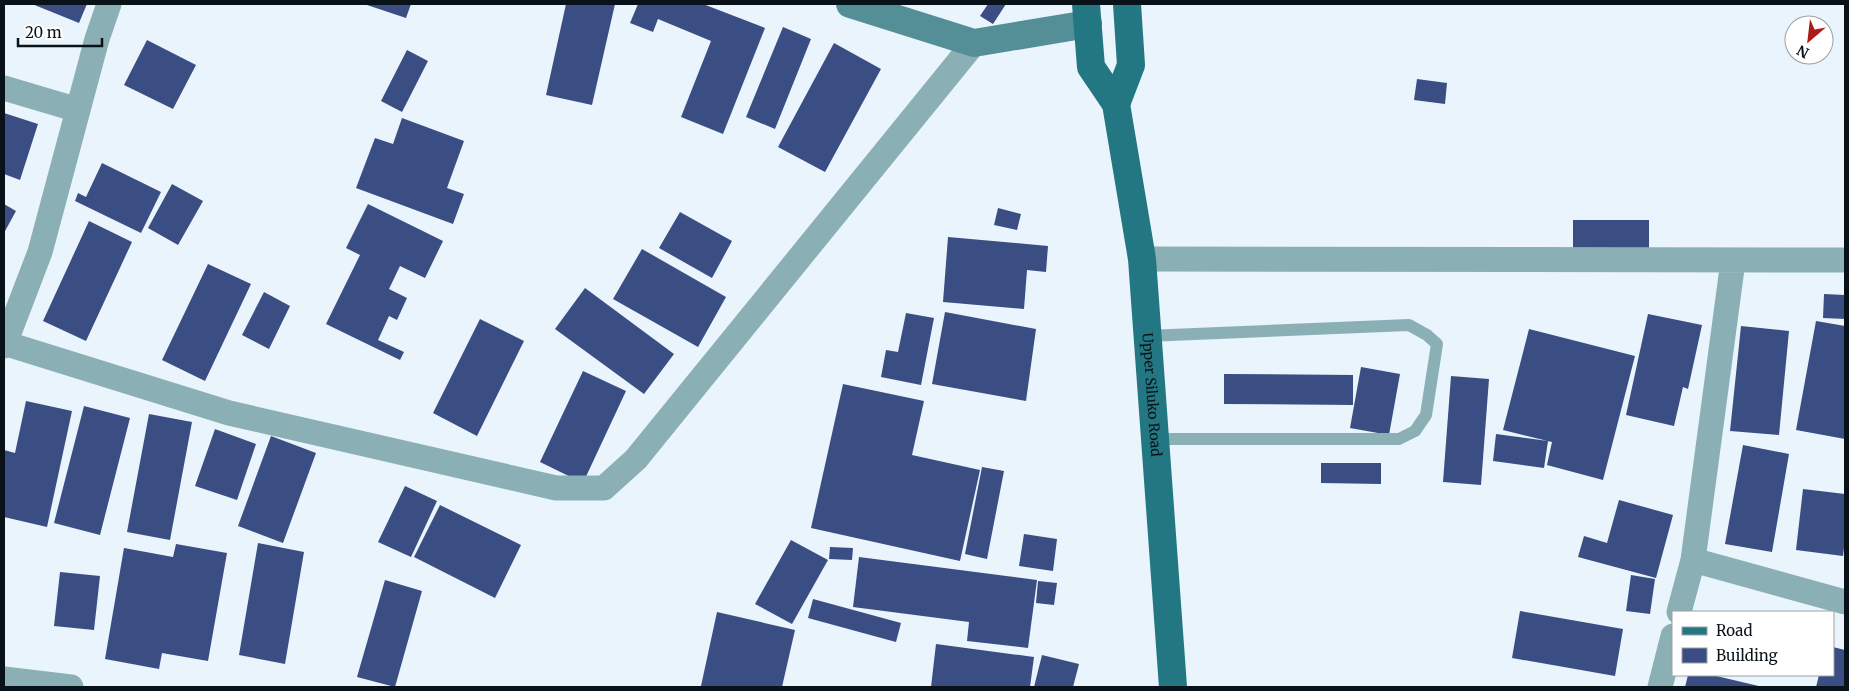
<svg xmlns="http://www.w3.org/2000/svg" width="1849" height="691" viewBox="0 0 1849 691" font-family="Merriweather,serif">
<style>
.building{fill:#3a4e84}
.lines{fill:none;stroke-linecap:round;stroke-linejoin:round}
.lane{stroke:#8ab0b5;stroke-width:12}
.street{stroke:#8ab0b5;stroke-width:25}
.secondary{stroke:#548f97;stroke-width:28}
.primary{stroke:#237782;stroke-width:28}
.labels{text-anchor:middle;stroke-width:5;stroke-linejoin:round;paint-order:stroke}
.street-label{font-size:14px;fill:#081218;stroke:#fff}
</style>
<rect width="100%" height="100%" fill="#eaf4fc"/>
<path class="building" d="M32,4h55l-8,19z
M364,4h47l-5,14z
M566,4h49l-23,101 -46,-10z
M638,4h65l62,24 -42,106 -42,-17 30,-76 -53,-22 -5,13 -23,-9z
M988,4h18l-13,20 -13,-8z
M783,27l28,12 -36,90 -29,-12z
M147,40l49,25 -23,44 -49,-24z
M834,43l47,26 -56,103 -47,-25z
M407,50l21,11 -26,51 -21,-11z
M1417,79l30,4 -2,21 -31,-4z
M4,113l34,11 -18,56 -16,-6z
M402,118l62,23 -17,47 17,6 -11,30 -97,-36 19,-50 18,6z
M102,163l59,29 -20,41 -66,-32 3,-8 8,4z
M172,184l31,17 -25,44 -30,-17z
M4,204l12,7 -12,22z
M368,204l75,37 -18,37 -25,-12 -11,23 18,9 -10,22 -8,-4 -11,24 26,12 -4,8 -74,-36 34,-69 -14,-7z
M998,208l23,6 -4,16 -23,-5z
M680,212l52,29 -20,37 -53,-30z
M1573,220h76v30l-76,-1z
M89,221l43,21 -46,99 -43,-20z
M948,237l100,9 -2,26 -19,-2 -3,39 -81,-7z
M642,249l84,48 -28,50 -85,-48z
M208,264l43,20 -46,97 -43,-21z
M585,288l89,66 -30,40 -89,-65z
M264,292l26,14 -21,43 -27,-14z
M1824,294l21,1v24l-22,-1z
M945,312l91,17 -10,72 -94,-17z
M906,313l28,5 -13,67 -40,-8 5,-27 12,2z
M1648,314l54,11 -14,64 -5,-2 -9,39 -48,-11z
M480,319l44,22 -47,95 -44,-23z
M1816,321l29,5v113l-49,-9z
M1741,326l48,5 -10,104 -49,-4z
M1529,329l106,27 -32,124 -56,-15 5,-23 -49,-12z
M1361,367l39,7 -11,61 -39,-7z
M583,371l43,20 -43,92 -43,-21z
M1224,374l129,1v30l-129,-1z
M1451,376l38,3 -8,106 -38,-3z
M843,384l81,17 -12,54 68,15 -20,91 -149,-33z
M26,401l46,10 -25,116 -43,-10v-67l11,3z
M84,406l46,12 -30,117 -46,-12z
M149,414l43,8 -22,118 -43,-8z
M215,429l41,15 -19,56 -42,-14z
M1496,434l52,7 -4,27 -51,-7z
M271,436l45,17 -33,90 -45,-17z
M1743,445l46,9 -17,98 -47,-8z
M1321,463h60v21l-60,-1z
M982,467l22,4 -17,88 -22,-5z
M405,486l32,15 -26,56 -33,-15z
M1803,489l42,5v46l-2,16 -47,-6z
M1619,500l54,15 -17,63 -78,-21 6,-21 23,7z
M440,505l81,40 -26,53 -81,-41z
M1024,534l33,5 -4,32 -34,-5z
M791,540l37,20 -36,64 -37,-20z
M258,543l46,9 -19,112 -46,-9z
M176,544l51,9 -19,108 -46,-8 -3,16 -54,-10 19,-111 49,9z
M830,547l23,1 -1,12 -23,-1z
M859,557l178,23 -9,68 -61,-7 2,-19 -116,-15z
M60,572l40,4 -6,54 -40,-4z
M1631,575l24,4 -5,35 -24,-3z
M385,580l37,11 -27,96 -38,-10z
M1038,581l19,2 -3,22 -18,-2z
M813,599l88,24 -5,19 -88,-24z
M1520,611l103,18 -8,47 -103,-18z
M717,612l78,18 -13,57h-74l-7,-1z
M936,644l98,13 -4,30h-99z
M1833,647l12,3v37h-29l3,-12h14z
M1042,655l37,9 -6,23h-39z
M1688,675h24l51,12h-78z"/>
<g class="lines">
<path class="lane" d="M1147,336l262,-11 18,10 10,9 -11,71 -11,16 -16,8h-244"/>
<path class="street" d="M4,88l74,22
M1142,259l703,1
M4,343l225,70 327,75h48l32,-29 338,-416
M4,346l36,-94 57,-213 12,-35
M1693,560l152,42
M1679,612l14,-52 40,-299
M4,679l67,8
M1660,687l13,-51"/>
<path class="secondary" d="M850,4l124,39 114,-19"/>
<g class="primary">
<path id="s1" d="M1086,4l5,63 25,37 26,155 31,428"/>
<path d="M1116,104l15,-39 -4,-61"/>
</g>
</g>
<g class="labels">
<g class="street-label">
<text dy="5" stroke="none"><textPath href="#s1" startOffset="401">Upper Siluko Road</textPath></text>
</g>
</g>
<rect width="1849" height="691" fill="none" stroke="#081218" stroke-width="10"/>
<rect x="1672" y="611" width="162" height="65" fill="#ffffff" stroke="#9ca0a3"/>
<rect x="1682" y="627" width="25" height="8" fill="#237782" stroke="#9ca0a3"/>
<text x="1716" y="636" font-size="15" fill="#081218">Road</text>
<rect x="1682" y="648" width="25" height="15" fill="#3a4e84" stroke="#9ca0a3"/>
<text x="1716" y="661" font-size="15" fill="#081218">Building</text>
<g transform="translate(1809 40) rotate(208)"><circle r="24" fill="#ffffff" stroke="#9ca0a3"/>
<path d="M0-4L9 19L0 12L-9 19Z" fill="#ac1b16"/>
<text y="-8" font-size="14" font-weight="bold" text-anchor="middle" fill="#081218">N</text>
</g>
<path d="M18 38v8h84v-8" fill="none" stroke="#081218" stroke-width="2.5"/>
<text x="25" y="38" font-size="15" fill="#081218" stroke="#ffffff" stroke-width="4" paint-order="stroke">20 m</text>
</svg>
